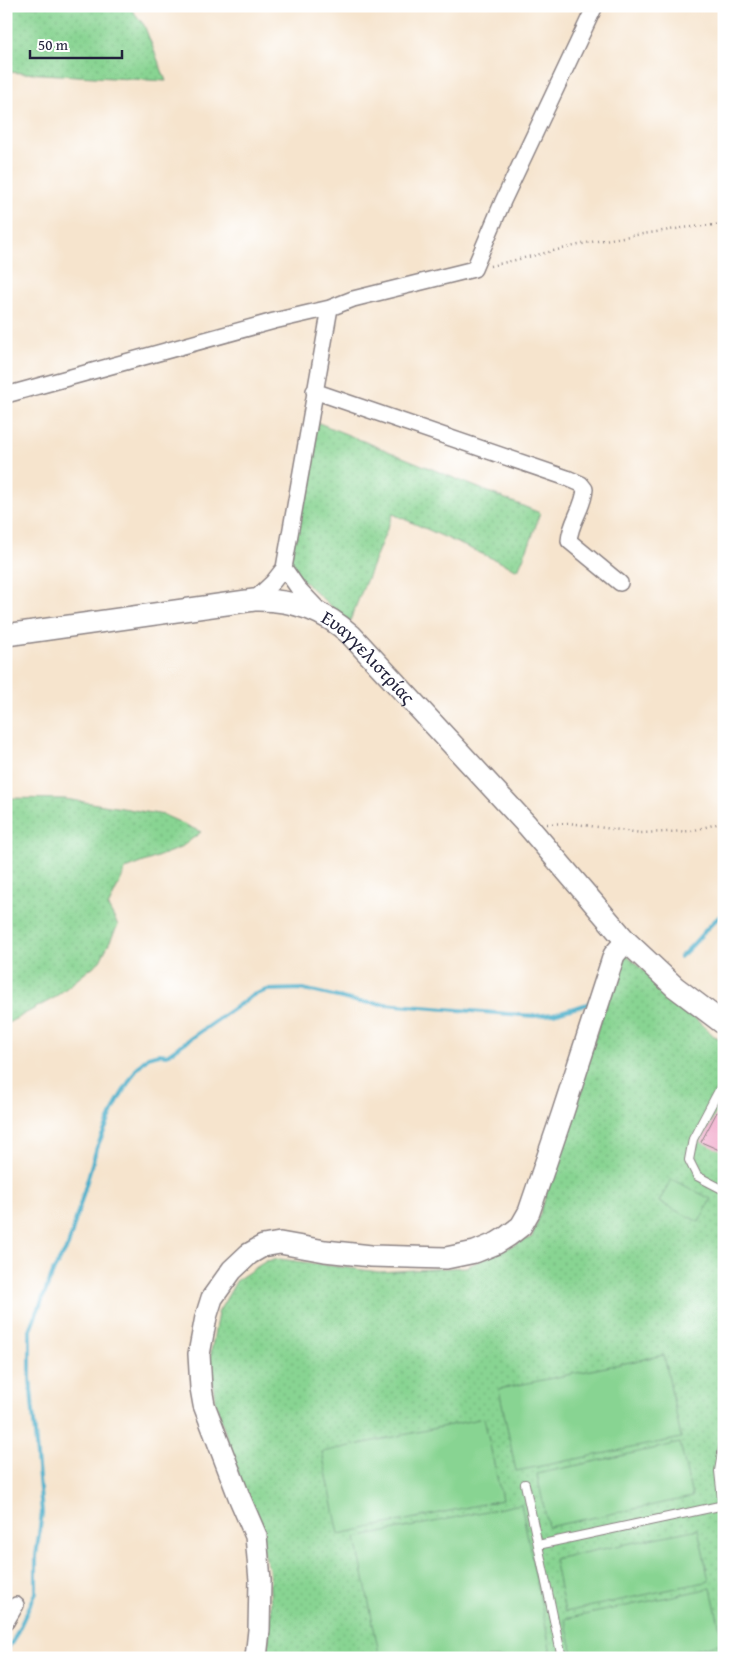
<svg xmlns="http://www.w3.org/2000/svg" width="730" height="1664" viewBox="0 0 730 1664" font-family="'Gentium Book Plus',serif">
<style>
.grass{fill:url(#grass-dots);stroke:#557b66}
.pitch{fill:#88d492;stroke:#557b66}
.lines{fill:none;stroke-linecap:round;stroke-linejoin:round}
.stream{stroke:#4bafca;stroke-width:4}
.building{fill:#f1a9cb}
.lane-casing{stroke:#8c8384;stroke-width:10}
.street-casing{stroke:#8c8384;stroke-width:18}
.secondary-casing{stroke:#8c8384;stroke-width:24}
.path{stroke:#8c8384;stroke-width:2.5;stroke-dasharray:1 4;stroke-linecap:butt}
.lane{stroke:#fff;stroke-width:8}
.street{stroke:#fff;stroke-width:15}
.secondary{stroke:#fff;stroke-width:21}
.labels{text-anchor:middle;stroke-width:4;stroke-linejoin:round;paint-order:stroke}
.street-label{font-size:19px;fill:#22223b;stroke:#fff}
</style>
<defs>
<pattern id="grass-dots" width="8" height="8" patternUnits="userSpaceOnUse" patternTransform="scale(1.25)"><rect width="8" height="8" fill="#88d492"/><path d="M2 2h.1M6 6h.1" fill="none" stroke="#75b67f" stroke-width="1.8" stroke-linecap="round"/></pattern>
</defs>
<rect width="100%" height="100%" fill="#fff"/>
<filter id="ink" filterUnits="userSpaceOnUse"><feTurbulence type="fractalNoise" baseFrequency=".02" numOctaves="2"/><feDisplacementMap in="SourceGraphic" scale="10" xChannelSelector="R" yChannelSelector="G"/><feConvolveMatrix kernelMatrix="1 2 1 2 8 2 1 2 1" color-interpolation-filters="sRGB"/></filter>
<filter id="wash" filterUnits="userSpaceOnUse"><feTurbulence type="fractalNoise" baseFrequency=".0096" numOctaves="4" result="noise"/><feDisplacementMap in="SourceGraphic" scale="20" xChannelSelector="R" yChannelSelector="G"/><feGaussianBlur stdDeviation="1.12" result="paint"/><feColorMatrix in="noise" values="0 0 0 0 0 0 0 0 0 0 0 0 0 0 0 0 0 1.4 0 .05"/><feComposite in="paint" operator="in"/></filter>
<g filter="url(#wash)">
<rect width="100%" height="100%" fill="#f6e4cd"/>
<path class="grass" d="M6,6h123l15,19 22,56 -160,-9z
M314,421l226,92 -9,27 -13,30 -125,-56 -44,109 -54,-50 -5,-11z
M6,798l59,1 51,8 48,8 37,17 -21,16 -54,21 -18,38 10,18 -18,36 -46,37 -48,26z
M624,952l90,84 10,4v618h-457l4,-45 -2,-44 -54,-168 -5,-43 8,-45 19,-33 29,-19 14,-2 99,13 87,-5 66,-30 6,-17 75,-240z"/>
<path class="pitch" d="M671,1179l40,20 -12,23 -40,-20z
M664,1355l17,83 -165,33 -17,-82z
M484,1418l18,82 -163,34 -17,-82z
M680,1443l12,54 -144,30 -11,-53z
M521,1504l31,154h-172l-24,-120z
M698,1529l11,52 -144,31 -11,-53z
M711,1588l12,55 -66,15h-83l-9,-39z"/>
<g class="lines">
<path class="stream" d="M680,957c16,-13 27,-32 44,-44
M6,1650l7,-9 23,-48v-37l6,-43 -12,-135v-48l24,-60 14,-24 29,-99 21,-47 19,-32 11,-11 11,-3 8,1 86,-60 14,-5 36,-1 56,13 175,14 19,-2 35,-10 2,-3"/>
</g>
<g id="blocks">
<path class="building" d="M717,1112l7,4v36l-23,-10z"/>
</g>
</g>
<g filter="url(#ink)">
<use href="#blocks" fill-opacity="0" stroke="#8c8384" stroke-width="1"/>
<g class="lines">
<g class="lane-casing">
<path id="lane" d="M724,1081l-31,58 -4,21 8,16 27,14
M525,1484l37,174
M723,1508l-4,-37 5,-29
M538,1545l186,-40"/>
</g>
<g class="street-casing">
<path id="street" d="M314,391l253,87 14,6 4,5c-1,19 -15,33 -16,52l51,42
M6,395l268,-74 56,-13
M284,568l46,-260 23,-9 121,-30 29,-68 92,-195
M254,600l19,-18 11,-14 14,20 21,22
M6,1622l10,-17"/>
</g>
<g class="secondary-casing">
<g id="secondary">
<path id="s1" d="M6,635l248,-35c37,-1 70,10 97,35l176,190 99,116 49,46 49,37"/>
<path d="M256,1658l3,-28 1,-50 -4,-44 -16,-37 -36,-94 -3,-17 -2,-34 7,-37 6,-19 20,-28 17,-16 14,-8 17,-3 45,8 46,5 75,2 29,-6 22,-9 11,-7 13,-10 8,-14 33,-97 52,-160 12,-14"/>
</g>
</g>
<path class="path" d="M490,266l101,-24 91,-14 42,-4
M547,824l22,-1 72,10 50,-2 33,-9"/>
<use href="#lane" class="lane"/>
<use href="#street" class="street"/>
<use href="#secondary" class="secondary"/>
</g>
</g>
<g class="labels">
<g class="street-label">
<text dy="7" stroke="none"><textPath href="#s1" startOffset="384">Ευαγγελιστρίας</textPath></text>
</g>
</g>
<rect width="730" height="1664" fill="none" stroke="#fff" stroke-width="25"/>
<path d="M30 50v8h92v-8" fill="none" stroke="#22223b" stroke-width="2.5"/>
<text x="38" y="50" font-size="15" fill="#22223b" stroke="#ffffff" stroke-width="4" paint-order="stroke">50 m</text>
</svg>
